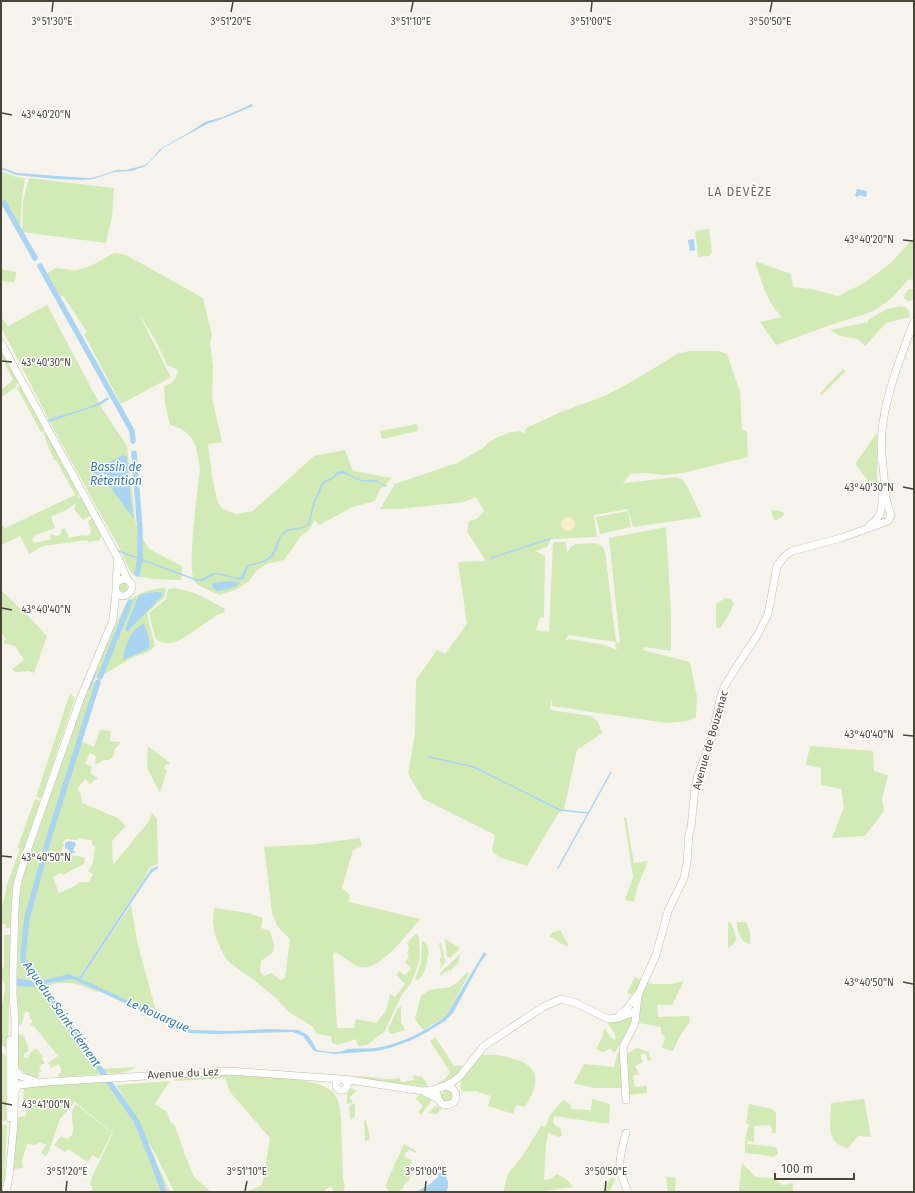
<svg xmlns="http://www.w3.org/2000/svg" width="915" height="1193" viewBox="0 0 915 1193" font-family="'Fira Sans',sans-serif">
<style>
.green{fill:#d2eab5;fill-rule:evenodd}
.sand{fill:#f9efc9}
.water{fill:#a9d4f2}
.lines{fill:none;stroke-linecap:round;stroke-linejoin:round}
.stream{stroke:#a9d4f2;stroke-width:1.5}
.canal{stroke:#a9d4f2;stroke-width:5.5}
.tertiary-casing{stroke:#c2bbae;stroke-width:8}
.tertiary{stroke:#fff;stroke-width:7}
.ticks{fill:none;stroke:#4b4439;stroke-width:1.5}
.labels{text-anchor:middle;stroke-width:3;stroke-linejoin:round;paint-order:stroke}
.street-label{font-size:11px;fill:#4b4439;stroke:#fff}
.neighbourhood-label{font-size:12px;letter-spacing:1px;fill:#6e6250;stroke:#fff}
.water-label{font-size:12px;font-style:italic;fill:#2e7ab2;stroke:#fff}
.ticks-label{font-size:10px;text-anchor:middle;fill:#4b4439;stroke:#fff;stroke-width:3;stroke-linejoin:round;paint-order:stroke}
</style>
<rect width="100%" height="100%" fill="#f6f3ec"/>
<path class="green" d="M1,171l15,6 9,1 -3,21 -2,29 -19,-23z
M29,178l85,10 -2,29 -6,26 -84,-11 1,-31z
M709,229l3,23 -3,4 -11,1 -3,-26z
M914,237v44l-5,-2c-8,9 -16,19 -26,26 -13,9 -28,12 -43,17 -22,7 -43,15 -64,23l-16,-23 22,-5c-15,-15 -21,-36 -27,-56l36,13 2,13 18,2 27,7 26,-13 28,-21z
M115,253l11,2 77,43 9,37 -2,8 3,23 -1,31 10,45 -14,2 4,33 6,26 5,6 13,5 17,-3 61,-55 31,-6 8,21 39,7 -12,12 -5,11 -22,6 -34,18 -4,-5 -6,10 -8,6 -17,24 -18,4 -10,7 -7,10 -12,8 -17,6c-6,-3 -21,-8 -25,-13 -9,-11 3,-94 5,-113 -3,-22 -5,-38 -30,-44l-5,-21 -1,-18c8,-3 13,-6 14,-16l-11,-5 -10,-22 -19,-31 33,65 -50,27 -37,-70 3,-2 -24,-36 -2,1 -15,-23 10,-6 17,2 2,1 1,-1c16,-2 24,-11 39,-17z
M1,269l15,3 -1,9 -1,1 -13,-1z
M909,289h5v11c-3,1 -7,2 -10,-2l1,-4z
M47,305l55,103 25,38 9,79 8,16 5,8 33,17 -1,14 -28,-1 -13,-2 -9,-4 -14,-30 -20,-35 -46,-84 -50,-97v-10l7,9z
M901,306l4,1 4,4 1,6 -24,6 -21,23 -7,-7 -18,-3 -10,-6 38,-8v-2l19,-11z
M689,351h29l9,3 13,38 2,37 5,3 1,25 -65,16 -21,2 -16,-2 -16,1 -8,11 3,-2 51,-6 6,2 6,9 14,29 -69,10 -5,-18 -34,6 3,22 -46,2 -4,8 -12,4 10,5 -1,62 -4,-1 -4,13 13,2 4,-90h13l1,11 4,-6 5,-3 19,-1 7,3 3,5 11,91 4,1 -11,-105 57,-11 5,85v39l-27,-4 -1,3 47,12 7,35 -1,20 -8,4 -21,2 -115,-17v-7l-2,11 41,6 7,6 4,11 -25,17 -13,59 -6,5 -31,52 -28,-9 -7,-6 3,-16 -72,-36 -15,-25 7,-41 1,-53 21,-30 8,4 22,-30 -9,-62 28,-1 -19,-30 2,-10 8,-2 7,-8 -8,-14 -12,5 -65,7h-19l15,-25 62,-21 26,-15 5,-5 10,-6 13,-5 9,-1 4,3 2,-6 35,-16 43,-16 29,-15 44,-27zM569,635l47,7 -1,3 2,5 -12,-5 -36,-6 -4,2z
M3,354l15,28 -3,6 -14,9v-7l12,-10 -12,-24z
M843,369l3,2 -24,24 -2,-2z
M20,386l24,43 -1,2 -2,1 -24,-44z
M417,424l1,7 -36,8 -2,-8z
M43,433h3l33,61 -2,2 1,2 3,-1 9,19 -7,4 -9,-11 2,-6 -10,7 -15,7 4,11 -19,7 -4,5 3,3 16,-4 -1,-5 7,2 4,-2v-4l4,-2 4,10 13,-3 4,1 4,-2 1,-4 -3,-9 5,-3 8,17 -1,5 -12,2 -1,-2 -44,6 -14,8 -9,-18 -19,9v-21l4,4 70,-33 -19,-35h-2z
M876,434l1,1v57l-22,-28z
M773,510l7,1 4,2 -1,3 -6,4h-3l-3,-9z
M628,511l3,16 -31,7 -4,-17z
M118.5 587a4.5 4.5 0 1 1 9 0a4.5 4.5 0 1 1-9 0Z
M166,588l-1,9 -18,16 8,33c-7,8 -16,8 -25,13 -12,6 -23,15 -36,20v4l5,-1 -15,46 -3,13 13,6 6,-17 11,1 -1,10 10,1v2l-5,5 -2,8 -4,3h-5l-7,4 -2,-1 1,-7 -6,-3 -5,11 7,3 -2,6 8,5 -8,6 -4,-5 -9,9 4,6 1,9 36,15 8,8 -14,15 1,24 36,-44 3,-8 5,6 1,45 -8,3 -8,15 -63,96 -9,-3 -32,8 3,7 59,84 -41,3 -1,-3 3,-1v-5l-3,-4 -7,4 -3,-5 10,-7 -25,-31 -2,1 -1,-2 3,-2 -3,-4 -1,-6h-4l-2,8 -2,5 -4,-1 -2,-37 2,-11 2,-67 1,-16 3,-18 66,-191 34,-75c10,-16 25,-20 43,-21zM78,838l13,2 2,6h2l-2,17 -5,8 5,3 -4,8h-10l-4,4 -16,7 -6,-16 8,-4 2,2 21,-11 1,-6 -6,-2 -16,-1 -1,-7 2,-2 -1,-4 3,-3 12,1z
M175,588l20,5 29,15 1,4 -12,5 1,1c-18,8 -41,37 -59,20l-6,-25 17,-14 2,-10z
M1,590l28,27 18,19 -13,37 -5,-2 -14,1 -3,-3 12,-9 -9,-14 -12,-3 3,-4 -5,-6z
M725,598l6,1 3,5 -6,12 -8,12h-3l-1,-4v-20z
M70,693l5,5 -33,98 -2,2 -4,-1z
M148,746l22,17 -1,2 -3,-1 -2,4 3,2 -7,23 -13,-25z
M810,746l63,5 1,20 14,4 -6,24 2,12 -19,25 -33,2 12,-31 -3,-18 -20,-4v-17l-15,-3z
M35,799l5,2 -24,73 -3,12 -2,37 -1,5h-4l-1,-4h-4v-15l5,-17v-5l13,-35 -1,-6z
M624,817h2l8,46 14,-2 -10,24 -4,17 -9,-2 8,-23z
M360,838l2,8 -9,4 -11,38 8,7 -1,7 71,17c-12,14 -39,51 -58,48 -11,-2 -18,-11 -27,-15l-2,2 4,74h17l2,-9 20,4 10,-12 4,-17 5,3 10,-13 -9,-9 3,-4 6,4 6,-6 -6,-7 4,-5 -2,-3 2,-5 -2,-6 9,-10 3,3 1,21 -3,11 -5,13 -11,15 -16,35 -18,14 -9,1 -2,-7 -18,6 -6,-2 -1,-7 -14,-2 -5,-8 -22,-13 -15,-16 -21,-17 -24,-17 -5,-6 -8,-16 -3,-11 -1,-9 1,-13 34,5 15,5 -2,10 9,3 4,14 -1,7 -12,9 -1,10 4,5 8,-3 8,7 5,-2 5,-39 -13,-13 -5,-14 -8,-65 52,-3z
M131,905l7,40 18,66 -2,1 -36,-15 -37,-18z
M728,922l3,1c4,11 10,18 -3,25z
M737,922h9l4,9v13c-10,-2 -13,-12 -13,-22z
M560,930l8,14 -1,3 -18,-11 3,-3z
M4,935h7l-3,110 -2,3 -5,-3v-34l4,-22v-4l-4,-8v-9l3,-1z
M445,939l15,9 -10,10 -3,-1z
M422,941h1l4,4 2,10 -2,1c1,8 -3,19 -9,24l-3,-1 6,-17z
M439,943h2l4,19 -5,7 1,-4 -1,-7h2z
M460,954l-1,8 -9,9 -1,-1 -8,5 -2,-1z
M467,972l2,2 -23,42 -23,14 -8,-11 6,-23 8,-6 21,-3 7,-4z
M635,977l17,7h19l13,-3 -12,24h-15l1,12 31,-1 1,6 -9,12 -8,17 -11,-3 3,-11 -4,-4v-6l-22,-4 2,-24 -14,-6z
M73,978l25,13 -1,1c-22,-10 -29,-12 -53,-6l59,83 34,-2c-11,6 -24,8 -36,5l-59,-84 2,-2h-2l10,-4z
M401,1006v16l4,8 -13,4 -3,-2 -1,-2 9,-21z
M631,1016l2,1v3c-3,5 -16,31 -19,33l-3,-4h-2l-6,3 -7,-3 6,-11 2,-10 7,10 5,2 -2,-8 -7,-10 12,-1z
M17,1033l7,3 5,14 -1,2 -4,1v4l2,1 3,-1 1,-4 6,-5 7,8 -1,3 3,4 -6,3 2,6 -3,1 2,4c-29,-2 -23,-22 -23,-44z
M435,1037l19,29 6,-1 3,3 -12,12 -11,6 -2,-3 8,-5 4,-6 -20,-31z
M637,1048l12,4 2,8 -3,1 -3,-8 -5,2 3,7 -8,4 4,8 -6,2 2,11 12,-1v7l-19,2 -2,-37 2,-2v-3z
M2,1052l5,5v62l-2,2h-4v-65z
M618,1052h3l3,36h-30l-20,-5 10,-19 30,3z
M477,1054c6,2 12,0 19,1 36,6 51,16 29,52l-9,-2 -3,9 -25,-8 3,-10 -15,-5 -14,1c-6,-16 6,-25 15,-38z
M252,1074c18,2 76,5 84,22 7,13 5,39 6,54 1,9 0,30 3,36l-2,6h-8l-5,-6 -7,6h-77l16,-7 8,-47 -40,-46 -5,-14 -50,3 -1,-4z
M413,1075l9,2 5,7v3l-70,-9 -1,-2c15,0 31,5 44,2l1,4 13,-2z
M106,1081l19,26 9,14 12,28 7,6 17,37h-4l1,-5 -7,-1 1,6 -69,-1v-5l-2,-1 2,-8 21,-44 -38,-31 -15,17 -11,32 -3,5 -5,-3 5,-8 -7,-3 -4,3 -8,-1 -5,17 1,7 -9,1 3,-51 8,-2 2,-4 -4,-11 1,-15z
M170,1081l-16,24h3l10,7 3,9 5,5 10,29 9,22 17,15h-37l-19,-39 -11,-17 -4,-12 -24,-39z
M351,1088l6,3 -7,6 3,6 -6,1v-9z
M441 1096a6 6 0 1 1 12 0a6 6 0 1 1-12 0Z
M421,1095l8,2 3,3 -11,15 -3,-3 5,-6 -7,-7 1,-2z
M592,1099l18,5 -1,19h-8l-47,-7 -1,7 8,6 1,7 -3,1 -11,-4 -2,12 -2,35 6,-1 7,-5 9,5 7,8 -36,5h-34l5,-18 15,-19 18,-29 4,1 5,-12 13,-15 7,4 2,5 19,1z
M864,1099l7,38 -13,-1 -10,12c-24,-5 -17,-26 -17,-45z
M76,1104l36,29 -13,26 -7,-4 -4,7 -20,-13 -3,3 -11,-7 7,-9 6,3c14,-6 -2,-24 9,-35z
M352,1104h3v13l-5,3 -1,-13z
M749,1104l23,5 4,4v20h-5l1,-4 -1,-1 -1,-3 -16,1v16l-6,-1 -1,3 29,3 2,6 -4,4 -10,-2 -19,-2v-9h2l-2,-1 2,-13 3,-6h-4z
M435,1106l6,2 1,2h-3l-1,4 -10,-1z
M366,1120l4,18h-1v2l-4,1 -1,-20z
M1,1124l6,1 -3,67h-3z
M404,1144l12,7v2l-7,-3 -1,2h-2l-2,5 8,3 -2,7 4,2 -6,13 -2,-1 -4,9 -2,-1 -1,3h-9l-5,-6z
M742,1163l14,14 17,1 10,7 10,-2v9h-53l-1,-3z
M611,1177l5,2 -7,13h-6z
M666,1177l10,1 -1,14h-7z"/>
<path class="sand" d="M561 524a7 7 0 1 1 14 0a7 7 0 1 1-14 0Z"/>
<path class="water" d="M252,104l1,2 -26,11 -20,7 -44,24 -17,18 -15,5 -17,1 -21,7 -12,1 -26,-1 -39,-4 -15,-6v-2l16,6 69,5h6l25,-8h9l19,-5 5,-4 10,-12 30,-17 15,-10 18,-5z
M857,189l10,2 -1,6 -7,-2 -1,2 -3,-1z
M694,239l1,11 -5,1 -2,-11z
M108,397l1,2 -7,5 -53,18 -2,-2c20,-7 44,-11 61,-23z
M123,455l4,2 6,61 -25,-34 -15,-12 2,-2z
M343,471l18,9h15l11,6 -1,1 -8,-5 -18,-1 -14,-7h-8l-4,4 -9,5 -3,4 -7,16 -6,22c-7,6 -17,3 -24,8 -5,3 -6,8 -7,13 -4,15 -17,18 -30,20l-4,12 -3,2 -25,-6 -13,7h-6l-78,-29 -1,-2 78,29c9,2 12,-7 21,-6 8,0 15,6 24,4l6,-12c7,-2 13,-2 19,-6 11,-6 9,-21 19,-28 6,-4 15,-2 22,-6l2,-4 4,-18 9,-20 4,-3 7,-3 4,-5z
M230,581l10,2c-5,5 -15,7 -23,8l-4,-4 -1,-4z
M157,592l6,1 -2,4 -34,35 -1,-1 -1,-2 13,-32 3,-3z
M144,624c3,8 8,18 4,25l-25,11c2,-13 7,-32 21,-36z
M69,841l5,1 2,2 -3,6 3,3h-7v-3l-4,-2v-5z
M158,866v2l-7,5 -70,106 111,51 37,1 40,-2 29,1 10,5 9,15c7,1 15,3 22,2 3,-1 6,-2 9,-3 9,-1 18,0 28,-1 25,-4 50,-17 70,-32l38,-64 3,2 -7,9 -27,50 -8,8 -18,11 -15,8 -22,8 -13,3 -43,3 -20,-3 -11,-15 -10,-4 -76,2 -28,-1 -116,-54 -25,4 -9,4 -22,-1v-8l20,4 32,-8 10,4 72,-109z
M438,1173h6c4,7 6,12 2,19h-30l14,-8 8,-7z"/>
<g class="lines">
<path class="stream" d="M491,558l58,-19
M89,689l6,-14
M429,757l45,10 86,43 28,3
M558,868l53,-96"/>
<path class="canal" d="M4,203l31,55
M40,266l92,165 1,10
M134,453l6,77v30l-3,14
M100,677l30,-75
M98,682l-48,152 -19,70 -4,14 -4,37 1,7 7,8 106,152 12,30
M150,1154l14,38"/>
<g class="tertiary-casing">
<path id="tertiary" d="M1,343l118,217 8,19
M881,460c1,-13 0,-25 2,-38 5,-34 19,-68 31,-101
M870,525c13,-10 12,-16 12,-31
M116,583l6,-4 6,1 4,5c1,9 -11,16 -16,6 -1,-2 2,-25 1,-31
M620,1014l6,-4 11,-15
M15,1070l5,6 15,5
M344,1080l3,3v4l-3,3h-5l-3,-3v-4l3,-4h4l80,12 14,7
M423,1091c14,-1 26,-5 37,-15l24,-30 59,-39 18,-8 15,4 32,16 10,-1 14,-5 4,-3
M15,1092l2,-5 2,-2 28,-3 182,-11 111,8
M437,1094l1,5 4,5c16,5 20,-16 3,-18
M626,1100l-3,-53 12,-24 3,-28 18,-40 12,-44 16,-33 3,-16 2,-28 2,-6 4,-41 3,-12 14,-38 8,-38 4,-12 11,-18 23,-35 10,-20 9,-48 7,-9 8,-6 49,-13 47,-17 3,-5 -5,-18 -4,-42
M10,1118v-78
M626,1133c-7,27 -10,32 2,59
M6,1192l3,-15 5,-55 1,-103 -2,-23v-22l2,-66 2,-23 9,-31 55,-157 32,-77 3,-29"/>
</g>
<use href="#tertiary" class="tertiary"/>
</g>
<path class="ticks" d="M52,12l1,-10M231,12l2,-10M411,12l2,-10M591,12l1,-10M770,12l2,-10M2,113l10,2M903,240l10,1M2,361l10,1M903,487l10,2M2,608l10,2M903,735l10,1M2,856l10,1M903,982l10,2M2,1103l10,2M66,1191l1,-10M245,1191l2,-10M425,1191l1,-10M605,1191l1,-10"/>
<g class="labels">
<g class="street-label">
<text transform="translate(710 740) rotate(-74)" y="4">Avenue de Bouzenac</text>
<text transform="translate(183 1073) rotate(-3)" y="4">Avenue du Lez</text>
</g>
<g class="neighbourhood-label">
<text x="740" y="196">LA DEVÈZE</text>
</g>
<g class="water-label">
<text x="116" y="471">Bassin de<tspan x="116" dy="14">Rétention</tspan></text>
<text transform="translate(62 1014) rotate(55)" y="4">Aqueduc Saint-Clément</text>
<text transform="translate(158 1015) rotate(24)" y="4">Le Rouargue</text>
</g>
</g>
<g class="ticks-label">
<text x="52" y="25">3°51'30"E</text>
<text x="231" y="25">3°51'20"E</text>
<text x="411" y="25">3°51'10"E</text>
<text x="591" y="25">3°51'00"E</text>
<text x="770" y="25">3°50'50"E</text>
<text x="46" y="118">43°40'20"N</text>
<text x="869" y="243">43°40'20"N</text>
<text x="46" y="366">43°40'30"N</text>
<text x="869" y="491">43°40'30"N</text>
<text x="46" y="613">43°40'40"N</text>
<text x="869" y="738">43°40'40"N</text>
<text x="46" y="861">43°40'50"N</text>
<text x="869" y="986">43°40'50"N</text>
<text x="46" y="1108">43°41'00"N</text>
<text x="67" y="1175">3°51'20"E</text>
<text x="247" y="1175">3°51'10"E</text>
<text x="426" y="1175">3°51'00"E</text>
<text x="606" y="1175">3°50'50"E</text>
</g>
<rect width="915" height="1193" fill="none" stroke="#4b4439" stroke-width="4"/>
<path d="M775 1173v6h79v-6" fill="none" stroke="#4b4439" stroke-width="2"/>
<text x="781" y="1173" font-size="12" fill="#4b4439" stroke="#ffffff" stroke-width="3" paint-order="stroke">100 m</text>
</svg>
